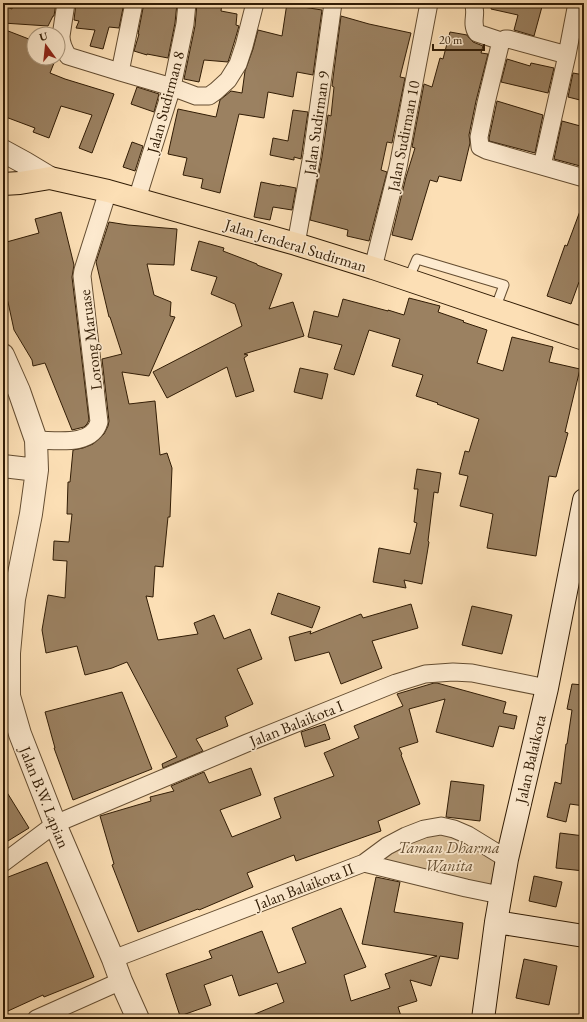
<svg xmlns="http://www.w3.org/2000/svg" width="587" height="1022" viewBox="0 0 587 1022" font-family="'EB Garamond',serif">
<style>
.green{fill:#d9be97;stroke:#856d4e}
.building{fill:#9b8161;stroke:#311c05}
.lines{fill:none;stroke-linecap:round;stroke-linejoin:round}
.service-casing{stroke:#644d31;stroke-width:11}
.minor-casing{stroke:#644d31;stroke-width:19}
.tertiary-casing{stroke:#644d31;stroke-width:24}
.secondary-casing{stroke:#311c05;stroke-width:24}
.trunk-casing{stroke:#311c05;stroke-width:24}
.service{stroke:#fdeacf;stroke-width:9}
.minor{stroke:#fdeacf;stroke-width:17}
.tertiary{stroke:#fdeacf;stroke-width:22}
.secondary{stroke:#fdeacf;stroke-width:22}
.trunk{stroke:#fcdfb5;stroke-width:22}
.labels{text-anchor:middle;stroke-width:3.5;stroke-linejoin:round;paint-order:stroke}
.street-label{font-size:16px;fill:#311c05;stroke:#fdeacf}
.park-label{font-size:16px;font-style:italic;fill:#634d31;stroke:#fdeacf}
</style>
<rect width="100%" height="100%" fill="#fcdfb5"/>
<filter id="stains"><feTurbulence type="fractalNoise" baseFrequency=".005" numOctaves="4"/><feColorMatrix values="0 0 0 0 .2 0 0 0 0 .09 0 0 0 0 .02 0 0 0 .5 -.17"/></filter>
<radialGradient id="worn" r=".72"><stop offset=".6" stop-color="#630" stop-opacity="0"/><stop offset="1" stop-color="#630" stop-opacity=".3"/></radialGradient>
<path class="green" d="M436,829l66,31 -3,32 -129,-30z"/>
<path class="building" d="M13,3h43l-2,13h-1l-5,10 -45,-3v-18l9,4z
M76,3h48l-5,25 -10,-1 -6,22 -13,-3 5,-16 -19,-2 3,-7 -5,-1z
M144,3h33l-2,20 -7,35 -21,-4v1l-13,-4 5,-17h-1z
M197,3h25l-1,8 16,3 -1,11 3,1 -5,17 -6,19 -24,-2 -5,22 -15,-3 11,-53z
M287,3h16v4l19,3 -9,65 -16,-3 -4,25 -25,-5 -4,26 -25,-4 -19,79 -19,-5 2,-9 -20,-4 4,-17 -19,-4 10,-45 38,8 4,-17 11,-9 11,2 3,-22 8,-22 5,-19 24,6z
M492,3h51l-9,33 -20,-6 4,-15 -27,-6z
M341,16l28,8 42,9 -11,44 5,1 -13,65 -5,-1 -6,28 6,2 -18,69 -22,-5 1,-6 -38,-10 12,-63 6,-42 3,1 3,-29 -2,-1z
M3,29l31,12v17h22l-6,15 15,6 49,15 -22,59 -13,-5 13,-33 -31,-9 -12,32 -16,-6 2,-4 -32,-12z
M450,32l17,3 2,3 4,4 10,4 -2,7 7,1 -12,47 -7,34 1,8 -9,38 -22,-5 -2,6 -7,-2 -18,60 -20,-5 14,-58 9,-29 -3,-1 12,-63 8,3 8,-29 3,1z
M507,59l23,7 1,-3 23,5 -6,25 -47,-11z
M573,73l11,2v26l-16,-4z
M137,87l22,7 -5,18 -23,-8z
M497,101l46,14 -8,38 -46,-12v-3z
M293,110l15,2 -7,47 -7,-2v3l-24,-5 3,-17 15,3z
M562,121l22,6v40l-30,-8z
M132,142l11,4 -8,25 -12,-4z
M261,182l19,4v-1l16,3 -4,22 -19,-3 -3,13 -16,-3z
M583,203h1v81l-5,-2 -8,22 -24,-8 18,-51 2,1z
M61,212l13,53 -2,12 17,143 -2,4 -3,3 -12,3 -27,-67 -12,3 -1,-6 -18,-30 -6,-28 -5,-13v-46l36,-10 -4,-14z
M109,222l19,3 49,4 -3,36 -27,-1 7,31 17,7 -1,14 5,1 -26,59 -27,-4 7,32 26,-3 5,54 7,-2 5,15 -2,49h-2l-5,50 -8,-1 -2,31 -7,-1 12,44 40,-6 -4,-11 20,-8 10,24 26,-10 12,30 -25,10 16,35 -28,13 3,9 -32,13 7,12 -40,17 -1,-4 15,-7 -50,-95 -15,6 -27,7 -8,-29 -31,7 -4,-23 6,-35 17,3 2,-37 -14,-1 1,-19 15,1 3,-28h-5l1,-32h2l3,-32 10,-2 10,-4 11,-10 4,-8 1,-5 -7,-62 20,-5 -12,-37h-1l-13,-55z
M199,241l25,7 -1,3 34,13v1l25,9 -13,35 24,-7 11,34 -60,18 4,1 -4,3 10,33 -18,6 -9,-30 -60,31 -14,-26 89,-46 -7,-22 -24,-10 6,-17 -26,-7z
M409,298l31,8 -2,6 26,9 -1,1 24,8 -10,33 26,8 9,-34 41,10 -4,15 31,7 -15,63 3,1 -12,44 -7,-1 -13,80 -49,-8 6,-34 -33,-8 8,-30 -9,-2 6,-23 4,1 10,-33 -42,-15 1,-1 -22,-7 7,-21 -31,-9 8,-27 -31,-9 -15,45 -20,-6 8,-24 -34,-8 6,-26 24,6 5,-18 45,12v-1l16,5z
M300,368l28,6 -6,25 -28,-7z
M417,469l24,4 -3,20 -4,-1 -6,49 1,1 -7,42 -18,-4 2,8 -33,-6 6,-34 31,6 7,-31 -3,-1 4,-33h-4z
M278,593l42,14 -8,21 -41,-14z
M411,604l7,24 -46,13 10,27 -41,16 -12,-32 -34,9 -6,-24 22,-6 -1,3 51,-20 2,4z
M472,606l40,9 -10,39 -40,-9z
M434,683h3l69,19 -3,11 14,3 -3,13 -15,-3 -6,21 -57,-15 9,-33 -36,10 9,33 -19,6 3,6 -1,1 19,49 -42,17 3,10 -85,30 -2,-6 -47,18 6,14 -54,23 -1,-1 -60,23 -26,-67 2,-1 -14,-48 51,-15 -1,-4 24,-6 -3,-5 33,-14 5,11 42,-15 10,27 -41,15 12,27 49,-19 -7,-20 60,-22 -10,-23 35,-15 -5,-12 49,-20 -6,-12z
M572,684l12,1v121l-14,-2 -4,18 -19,-5 8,-35 6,2 5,-40h1l5,-34 -5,-1z
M122,692l30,77 -79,31 -19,-52h1l-10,-36z
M325,724l5,15 -25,8 -4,-15z
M451,781l33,4 -4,36 -34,-4z
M3,786l26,42 -26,16z
M560,833l24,3v35l-28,-3z
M47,862l47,115 -50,20 -1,-2 -35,16 -5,-13v-119z
M534,876l28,6 -6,25 -27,-6z
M376,877l24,5 -6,30 69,11 -5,36 -18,-3 -9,30 -21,-6 7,21 -19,6 4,12h-159l41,-17 -7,-19 -38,13 -7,-21 -28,10 7,20 -31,11 -14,-42 46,-16 -3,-7 53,-20 16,42 28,-10 -14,-35 49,-20 25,59 -22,8 7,26 39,-13 -5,-14 52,-18 -75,-12z
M524,959l33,7 -8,39 -33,-7z"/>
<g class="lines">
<g class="service-casing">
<path id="service" d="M408,280l9,-21 87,26 -9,24"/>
</g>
<g class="minor-casing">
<path id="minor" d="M66,3l-5,33c0,8 3,14 7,20l52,16 52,15 24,9h13l7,-5 12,-11 10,-16 6,-18 11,-43
M473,3c5,10 -3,20 4,30l24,8
M567,55l-59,-16h-3l-4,2 -15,62 -7,34 1,10 6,3 98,28
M120,72l14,-69
M542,166l25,-111 10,-52
M137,199l35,-112 13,-63 2,-21
M296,244l16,-89 21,-152
M373,268l25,-101 31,-164
M36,440c20,0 56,7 63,-18l-17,-146 1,-6 25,-79
M3,863l52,-39 192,-81 149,-60 29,-9 28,-2 19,1 75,15
M364,863l23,-17 19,-10 18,-7 17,-3 13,3 14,6 39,24
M113,959l251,-96 102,25 34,7
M36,1019l85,-38"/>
</g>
<g class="tertiary-casing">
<path id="tertiary" d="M3,151l22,12 25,15
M3,355l16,36 17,49 1,30 -6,44 -17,85 -5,54v43l11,38 35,90 58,135 8,22 17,38
M3,466l34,4"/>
</g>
<g class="secondary-casing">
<path id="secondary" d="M496,922l88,14
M483,1019l13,-97 11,-63 40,-171 37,-188"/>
</g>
<g class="trunk-casing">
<path id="trunk" d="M3,184l17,-1 30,-5 58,13 188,53 77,24 211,71"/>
</g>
<use href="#service" class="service"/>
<use href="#minor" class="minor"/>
<use href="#tertiary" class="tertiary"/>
<use href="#secondary" class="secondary"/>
<use href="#trunk" class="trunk"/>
</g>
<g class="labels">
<g class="street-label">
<text transform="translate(165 102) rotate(-75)" y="6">Jalan Sudirman 8</text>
<text transform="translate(316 123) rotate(-82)" y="6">Jalan Sudirman 9</text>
<text transform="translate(403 136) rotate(-79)" y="6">Jalan Sudirman 10</text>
<text transform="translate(296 245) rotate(17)" y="6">Jalan Jenderal Sudirman</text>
<text transform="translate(90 340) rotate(-97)" y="6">Lorong Maruase</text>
<text transform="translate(296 723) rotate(-22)" y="6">Jalan Balaikota I</text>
<text transform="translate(530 759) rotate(-77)" y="6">Jalan Balaikota</text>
<text transform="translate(45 797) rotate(68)" y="6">Jalan B.W. Lapian</text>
<text transform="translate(304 886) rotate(-21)" y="6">Jalan Balaikota II</text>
</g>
<g class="park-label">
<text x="449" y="853">Taman Dharma<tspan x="449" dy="18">Wanita</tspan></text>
</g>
</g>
<rect width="587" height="1022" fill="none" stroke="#fcdfb5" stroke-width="16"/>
<rect x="4" y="4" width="579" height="1014" fill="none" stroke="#311c05" stroke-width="2"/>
<rect x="8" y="8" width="571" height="1006" fill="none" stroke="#311c05"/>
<g transform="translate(46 46) rotate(345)"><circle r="19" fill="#fdeacf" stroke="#ab987e"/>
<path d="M0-3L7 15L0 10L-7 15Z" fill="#8f2418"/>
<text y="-6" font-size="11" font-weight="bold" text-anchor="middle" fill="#311c05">U</text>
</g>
<path d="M433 44v6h51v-6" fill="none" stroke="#311c05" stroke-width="2"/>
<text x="439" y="44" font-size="12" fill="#311c05" stroke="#fdeacf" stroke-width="3" paint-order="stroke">20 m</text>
<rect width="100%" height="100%" filter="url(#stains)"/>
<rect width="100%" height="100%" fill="url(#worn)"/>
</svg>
